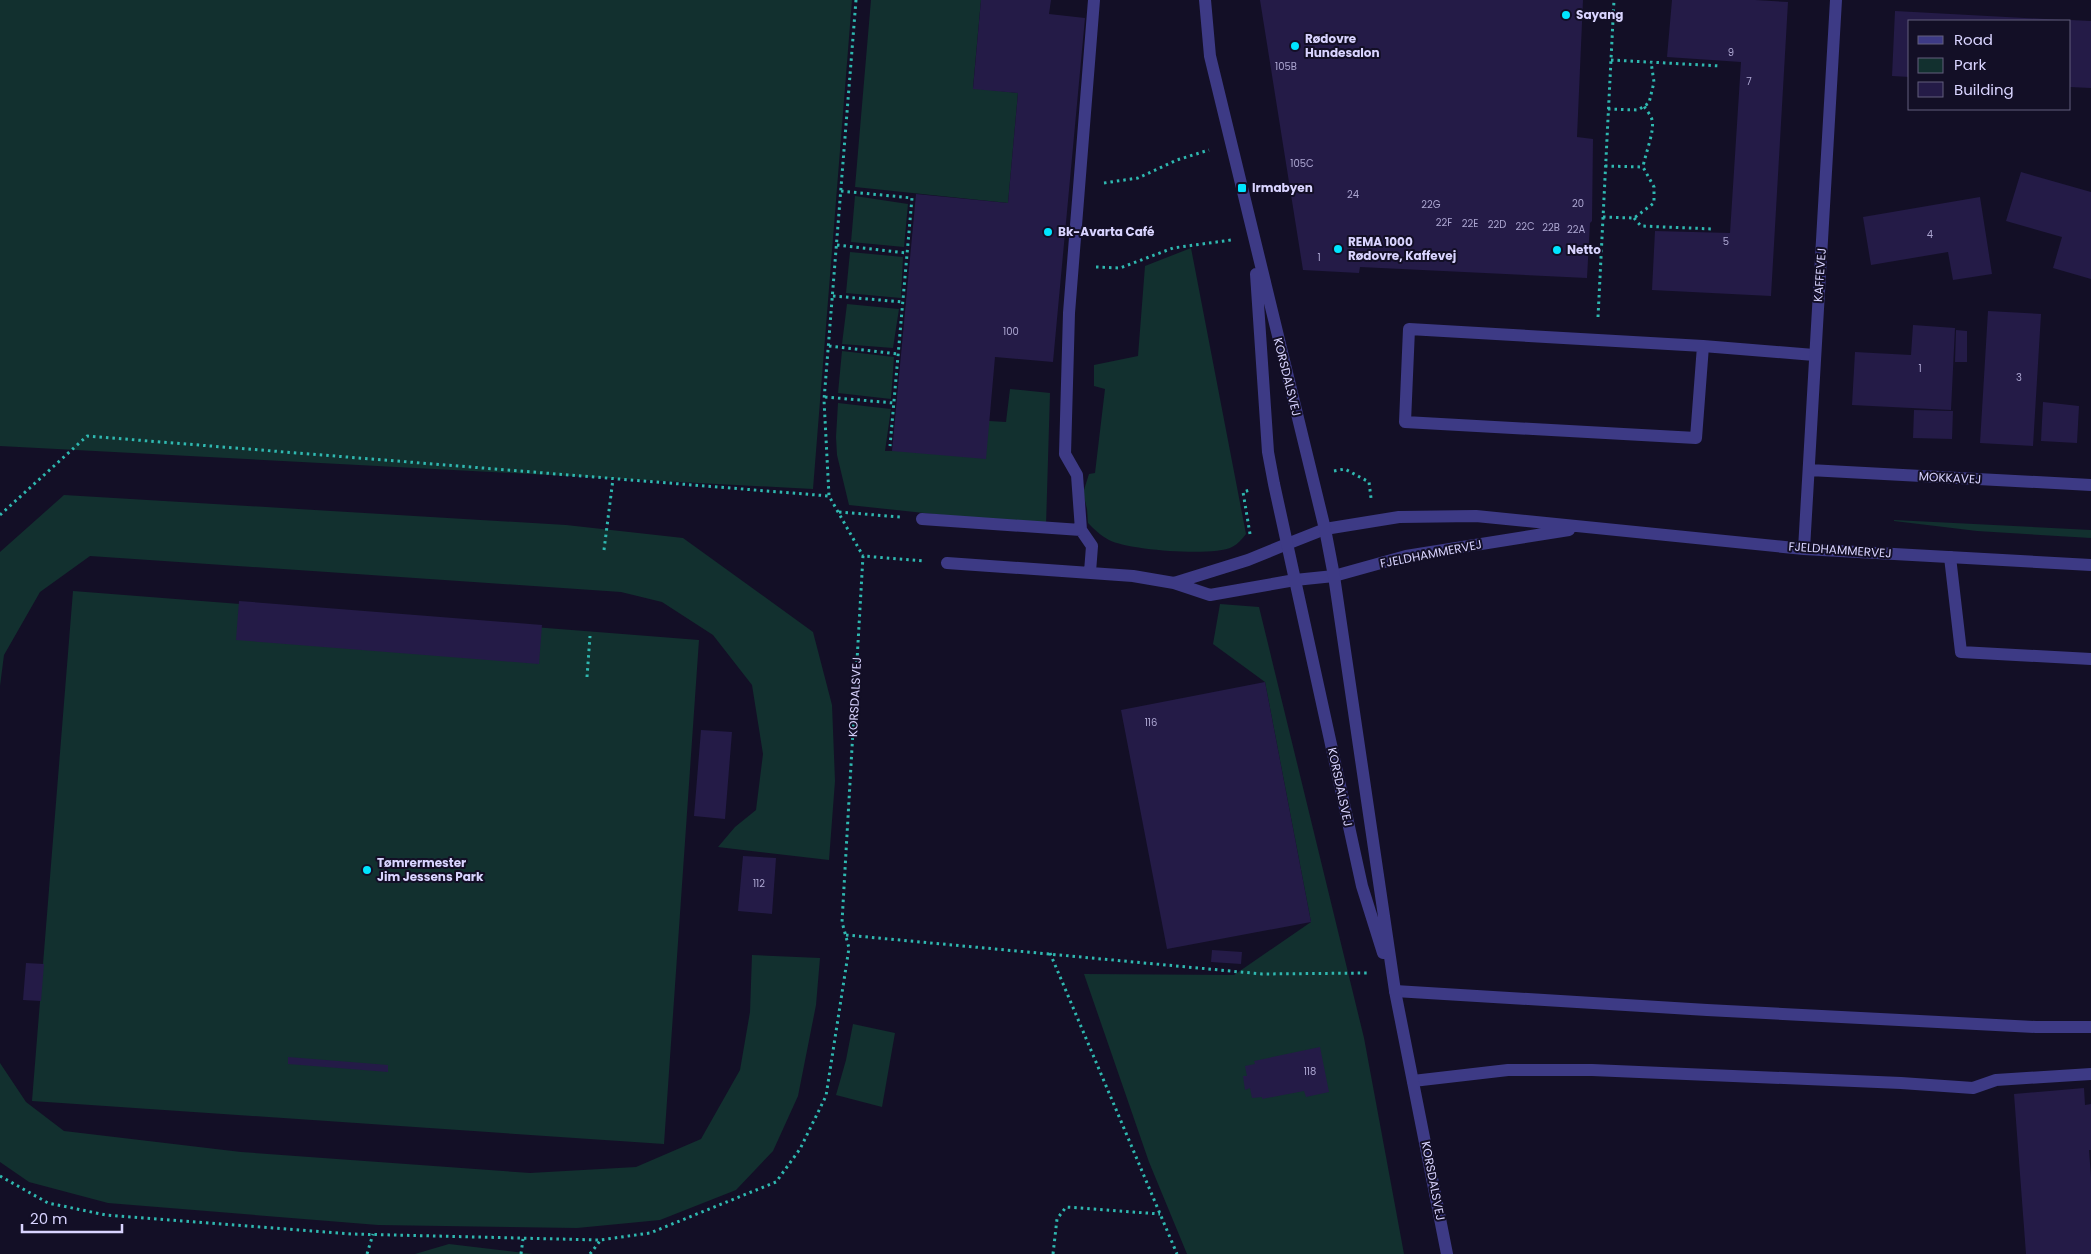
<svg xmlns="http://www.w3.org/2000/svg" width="2091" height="1254" viewBox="0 0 2091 1254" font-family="Poppins,sans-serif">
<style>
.green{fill:#12302f}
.building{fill:#241b47}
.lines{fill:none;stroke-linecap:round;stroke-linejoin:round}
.path{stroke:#2fb8b0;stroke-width:3;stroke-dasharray:2.5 4;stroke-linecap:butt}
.service{stroke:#3d3a85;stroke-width:12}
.minor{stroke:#3d3a85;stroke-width:12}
.tertiary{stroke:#3d3a85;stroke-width:12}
.poi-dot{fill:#00e5ff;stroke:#130f26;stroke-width:2}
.labels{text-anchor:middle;stroke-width:4;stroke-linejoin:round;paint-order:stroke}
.number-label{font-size:10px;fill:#aca6d1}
.poi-label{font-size:12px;font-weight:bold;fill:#d9d4ff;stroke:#130f26;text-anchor:start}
.street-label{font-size:12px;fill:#d9d4ff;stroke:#130f26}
</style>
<rect width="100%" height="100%" fill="#130f26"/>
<path class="green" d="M0,0h852l-39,489 -813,-43z
M871,0h110l-8,88 45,5 -10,110 -153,-16z
M855,196l53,8 -4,43 -53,-5z
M1191,248l55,286c-4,5 -8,10 -14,13 -19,10 -104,3 -123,-7 -8,-4 -15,-11 -21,-17l-1,-14 -4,-16 6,-19 6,-1 10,-84 -11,-3v-21l44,-9 7,-90z
M850,252l53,5 -2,41 -55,-5z
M847,304l52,5 -6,39 -51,-4z
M842,351l52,6 -3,42 -53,-6z
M1010,389l40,4 -4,133 -197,-21 -12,-50 -1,-18 2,-34 53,6 -6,42h7l97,-30 17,1z
M64,495l502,30 117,13 130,94 19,73 3,76 -6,79 -111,-13 17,-20 21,-17 7,-56 -11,-69 -39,-50 -51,-33 -41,-10 -531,-36 -50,36 -36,63 -4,31v-134z
M1894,520l197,10v8l-114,-7 -83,-10z
M73,591l626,49 -35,504 -632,-43z
M1220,604l39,3 105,431 40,216h-217l-38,-92 -65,-188 150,1 77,-53 -46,-240 -52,-38z
M752,955l68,3 -4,47 -18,91 -25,55 -37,39 -76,30 -83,8 -199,-3 -270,-22 -79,-21 -29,-20v-99l26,39 38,29 177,21 289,21 106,-6 65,-28 39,-69 10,-58z
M853,1024l42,9 -13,74 -46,-12 10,-35z
M449,1244l84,10h-118z"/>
<path class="building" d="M981,0h70l-2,14 36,4 -32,344 -58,-5 -9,102 -94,-8 24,-257 92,9 10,-110 -45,-4z
M1260,0h323l-6,137 16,2 -1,82 -2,2 -3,55 -227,-11 -1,6 -56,-3z
M1672,0h83l33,2 -17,294 -119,-6 3,-59 75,2 11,-171 -74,-5z
M1895,11l168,9v1h-153v56l-18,-1z
M2070,20l21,1v67l-21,-1z
M2021,172l70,20v87l-38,-11 9,-31 -56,-16z
M1980,197l12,77 -39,6 -5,-28 -77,13 -8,-48z
M1988,311l53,3 -8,132 -53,-3z
M1913,325l42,3 -4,82 -99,-5 3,-53 56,3z
M1956,330l11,1v31h-12z
M2043,402l36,4 -2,37 -36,-2z
M1914,410l39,1 -1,28 -39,-1z
M239,601l303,24 -3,39 -303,-24z
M1265,682l46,240 -144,27 -46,-239z
M701,730l31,2 -7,87 -31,-3z
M743,856l33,2 -4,56 -34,-3z
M1212,950l30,2 -1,12 -30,-2z
M26,963l18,1 -3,37 -18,-1z
M1320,1047l9,45 -23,5 -2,-6 -42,8v-2l-10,1 -2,-10 -5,2 -2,-14h4l-2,-10 10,-2 -1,-3z
M288,1057l100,8v7l-100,-8z
M2084,1088l1,17 6,-1v46h-2l2,27v77h-65l-12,-160z"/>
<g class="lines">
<path class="path" d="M856,0l-32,400 5,96 34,60
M1611,60l110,6
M1608,109l30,1 11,-7 5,-21 -3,-20
M1605,166l38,1
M1104,183l34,-5 39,-18 32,-10
M841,191l71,7 -22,248
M1603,217l31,1 20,-15v-16l-11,-20c2,-12 12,-37 9,-47 -1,-5 -6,-10 -8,-14
M1634,218l7,8 72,3
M837,245l70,8
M1096,267l24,1 53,-20 58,-8
M833,296l70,6
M1598,317l16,-317
M829,346l69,8
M825,397l69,6
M1334,471l11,-2 24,13 2,16
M839,512l61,5
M0,515l87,-79 742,60
M1250,534l-7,-42 7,-2
M604,550l9,-71
M587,677l3,-41
M846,935l416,39 107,-1
M1050,953l127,301
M0,1176l48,27 58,12 246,19 248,6 50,-7 126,-51 24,-33 26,-53 23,-148 -7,-26 21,-366 61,5
M367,1254l6,-20
M521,1254l2,-15
M590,1254l10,-13
M1053,1254l4,-35 9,-12 94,7"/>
<path class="service" d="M1703,346l-7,92 -291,-16 4,-93 294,17 111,9
M922,519l159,11
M1950,557l11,95 130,7
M947,563l186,13 41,7 36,12 85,-15
M1090,572l2,-26 -11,-16 -4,-55 -12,-21 4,-141 25,-313
M1174,583l74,-23 39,-16
M1395,991l312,19 329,17h55
M1413,1081l95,-11h84l309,13 72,5 23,-8 95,-6"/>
<path class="minor" d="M1809,470l282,15
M1287,544l38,-15 74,-12 77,-1 328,33 287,16
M1804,549l32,-549
M1295,580l39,-4 72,-20 163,-26"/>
<path class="tertiary" d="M1205,0l5,56 115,473 9,47 61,415 52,263
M1256,274l12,178 6,32 88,402 21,67"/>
</g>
<g class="poi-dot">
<circle cx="1566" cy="15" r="5"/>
<circle cx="1295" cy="46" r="5"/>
<rect x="1237" y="183" width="10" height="10" rx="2.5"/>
<circle cx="1048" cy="232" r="5"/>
<circle cx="1338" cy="249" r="5"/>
<circle cx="1557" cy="250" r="5"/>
<circle cx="367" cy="870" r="5"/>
</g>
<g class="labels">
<g class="number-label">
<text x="1731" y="56">9</text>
<text x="1286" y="70">105B</text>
<text x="1749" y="85">7</text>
<text x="1302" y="167">105C</text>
<text x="1353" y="198">24</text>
<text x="1578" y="207">20</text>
<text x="1431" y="208">22G</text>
<text x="1444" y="226">22F</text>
<text x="1470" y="227">22E</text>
<text x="1497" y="228">22D</text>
<text x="1525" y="230">22C</text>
<text x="1551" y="231">22B</text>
<text x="1576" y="233">22A</text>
<text x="1930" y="238">4</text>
<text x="1726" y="245">5</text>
<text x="1319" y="261">1</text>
<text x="1011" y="335">100</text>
<text x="1920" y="372">1</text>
<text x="2019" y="381">3</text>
<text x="1151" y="726">116</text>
<text x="759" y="887">112</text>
<text x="1310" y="1075">118</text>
</g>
<g class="poi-label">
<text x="1576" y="19">Sayang</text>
<text x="1305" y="43">Rødovre<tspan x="1305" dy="14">Hundesalon</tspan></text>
<text x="1252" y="192">Irmabyen</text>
<text x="1058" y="236">Bk-Avarta Café</text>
<text x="1348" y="246">REMA 1000<tspan x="1348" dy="14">Rødovre, Kaffevej</tspan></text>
<text x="1567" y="254">Netto</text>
<text x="377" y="867">Tømrermester<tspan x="377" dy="14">Jim Jessens Park</tspan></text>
</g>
<g class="street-label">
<text transform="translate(1820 275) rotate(-86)" y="4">KAFFEVEJ</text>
<text transform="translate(1287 377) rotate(76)" y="4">KORSDALSVEJ</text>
<text transform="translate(1950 478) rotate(3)" y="4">MOKKAVEJ</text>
<text transform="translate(1840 550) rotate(4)" y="4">FJELDHAMMERVEJ</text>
<text transform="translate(1431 554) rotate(-11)" y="4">FJELDHAMMERVEJ</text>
<text transform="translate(855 697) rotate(-87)" y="4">KORSDALSVEJ</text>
<text transform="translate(1340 787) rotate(78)" y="4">KORSDALSVEJ</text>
<text transform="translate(1433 1181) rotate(79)" y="4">KORSDALSVEJ</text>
</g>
</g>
<rect x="1908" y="20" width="162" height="90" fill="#130f26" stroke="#625e7d"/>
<rect x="1918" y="36" width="25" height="8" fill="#3d3a85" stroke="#625e7d"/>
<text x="1954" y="45" font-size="15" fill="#d9d4ff">Road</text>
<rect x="1918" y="58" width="25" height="15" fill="#12302f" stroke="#625e7d"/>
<text x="1954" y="70" font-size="15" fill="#d9d4ff">Park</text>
<rect x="1918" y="82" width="25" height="15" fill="#241b47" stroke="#625e7d"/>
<text x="1954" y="95" font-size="15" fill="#d9d4ff">Building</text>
<path d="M22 1224v8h100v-8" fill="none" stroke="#d9d4ff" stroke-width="2.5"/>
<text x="30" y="1224" font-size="15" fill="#d9d4ff" stroke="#130f26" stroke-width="4" paint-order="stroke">20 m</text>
</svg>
